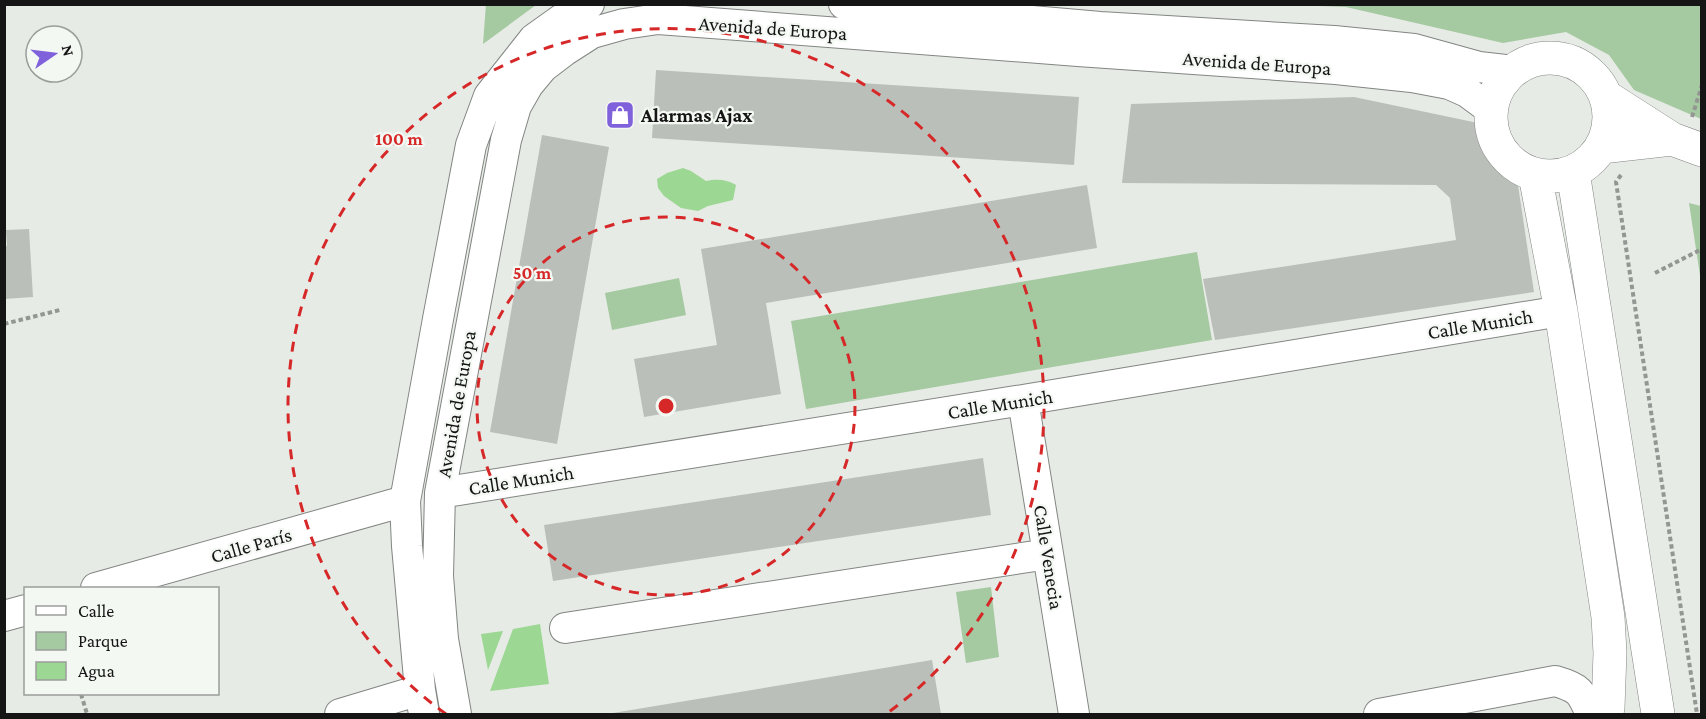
<svg xmlns="http://www.w3.org/2000/svg" width="1706" height="719" viewBox="0 0 1706 719" font-family="'Crimson Pro',serif">
<style>
.green{fill:#a5c9a0}
.water{fill:#9cd793}
.building{fill:#bbbfba}
.lines{fill:none;stroke-linecap:round;stroke-linejoin:round}
.minor-casing{stroke:#828682;stroke-width:32}
.tertiary-casing{stroke:#828682;stroke-width:34}
.path{stroke:#939693;stroke-width:4;stroke-dasharray:4.5 3;stroke-linecap:butt}
.minor{stroke:#fff;stroke-width:30}
.tertiary{stroke:#fff;stroke-width:33}
.ring{fill:none;stroke:#d62828;stroke-width:3;stroke-dasharray:10 8}
.labels{text-anchor:middle;stroke-width:4.5;stroke-linejoin:round;paint-order:stroke}
.street-label{font-size:20px;fill:#141514;stroke:#f4f8f3}
.poi-label{font-size:20px;font-weight:bold;fill:#141514;stroke:#f4f8f3;text-anchor:start}
.centre{fill:#d62828;stroke:#f4f8f3;stroke-width:3}
.ring-label{font-size:18px;text-anchor:middle;font-weight:bold;fill:#d62828;stroke:#f4f8f3;stroke-width:4.5;stroke-linejoin:round;paint-order:stroke}
</style>
<rect width="100%" height="100%" fill="#e7ebe6"/>
<path class="green" d="M486,4h50v1l-53,39z
M1292,5h409v114l-67,-29 -25,-35 -43,-23 -63,11 -157,-36z
M1689,203l12,3v76z
M1197,252l15,88 -406,69 -15,-88z
M679,278l7,37 -74,15 -7,-37z
M991,587l8,70 -33,6 -10,-71z"/>
<path class="water" d="M683,168l8,3 15,10c11,-2 20,-2 30,4l-3,15 -25,6 -10,5 -17,-3 -17,-12 -6,-8 -1,-9 10,-6z
M540,624l9,60 -59,7 23,-62z
M503,631l-15,39 -7,-36z"/>
<path class="building" d="M656,70l423,27 -5,68 -422,-27z
M1354,97l124,26 16,33 24,29 16,107 -319,48 -12,-61 253,-39 -6,-42 -14,-13 -314,-2 9,-79z
M542,135l67,12 -52,297 -67,-12z
M1087,185l10,63 -331,55 15,91 -137,23 -10,-58 83,-14 -16,-96z
M29,229l4,68 -29,2v-53h3l-1,-16z
M983,458l8,57 -438,66 -9,-56z
M932,660l9,54h-328v-1z"/>
<g class="lines">
<g class="minor-casing">
<path id="minor" d="M844,4l256,23 234,14 80,8 65,18 35,4
M1023,400l51,314
M440,493l583,-93 538,-89
M96,588l309,-87
M4,616l22,-6
M565,628l483,-74
M340,714l80,-24
M424,714l-4,-24 -13,-144 -2,-45 33,-182 33,-174 18,-49 45,-57 28,-20 27,-15
M456,714l-13,-75 -5,-63 2,-83 66,-353 10,-34 12,-21 15,-18 21,-16 28,-18 32,-9 34,-5 420,32 258,18 76,8 37,7 18,8 23,17
M1379,714l176,-33c25,7 26,11 36,33"/>
</g>
<g class="tertiary-casing">
<path id="tertiary" d="M1491 117a59 59 0 1 1 118 0a59 59 0 1 1-118 0Z
M1605,96l67,43 30,11
M1601,147l71,-8
M1573,172l85,542
M1535,175l26,136 47,306 2,36 -2,55"/>
</g>
<path class="path" d="M1692,117l10,-32
M1621,175l-5,7 81,532
M1655,273l47,-24
M4,324l56,-14
M81,694l6,20"/>
<use href="#minor" class="minor"/>
<use href="#tertiary" class="tertiary"/>
</g>
<g class="ring">
<circle cx="666" cy="406" r="189"/>
<path d="M446 714A378 378 0 1 1 886 714"/>
</g>
<defs>
<g id="shop-square" transform="scale(1.5)"><rect x="-9" y="-9" width="18" height="18" rx="4" fill="#8061dc" stroke="#f4f8f3"/><path d="M-5-2.5h2.3a2.7 3.5 0 0 1 5.4 0H5L5.5 6h-11ZM-1.5-2.5h3a1.5 2.3 0 0 0-3 0Z" fill="#fff"/></g>
</defs>
<g fill-rule="evenodd">
<use href="#shop-square" x="620" y="115"/>
</g>
<g class="labels">
<g class="street-label">
<text transform="translate(773 28) rotate(4)" y="7">Avenida de Europa</text>
<text transform="translate(1257 63) rotate(4)" y="7">Avenida de Europa</text>
<text transform="translate(1480 324) rotate(-9)" y="7">Calle Munich</text>
<text transform="translate(456 404) rotate(-80)" y="7">Avenida de Europa</text>
<text transform="translate(1000 404) rotate(-9)" y="7">Calle Munich</text>
<text transform="translate(521 480) rotate(-9)" y="7">Calle Munich</text>
<text transform="translate(251 545) rotate(-16)" y="7">Calle París</text>
<text transform="translate(1049 557) rotate(81)" y="7">Calle Venecia</text>
</g>
<g class="poi-label">
<text x="641" y="122">Alarmas Ajax</text>
</g>
</g>
<circle cx="666" cy="406" r="9" class="centre"/>
<g class="ring-label">
<text x="399" y="145">100 m</text>
<text x="532" y="279">50 m</text>
</g>
<rect width="1706" height="719" fill="none" stroke="#141514" stroke-width="12"/>
<rect x="24" y="587" width="195" height="108" fill="#f4f8f3" stroke="#9a9d9a" stroke-width="1.5"/>
<rect x="36" y="606" width="30" height="9" fill="#ffffff" stroke="#9a9d9a" stroke-width="1.5"/>
<text x="78" y="617" font-size="18" fill="#141514">Calle</text>
<rect x="36" y="632" width="30" height="18" fill="#a5c9a0" stroke="#9a9d9a" stroke-width="1.5"/>
<text x="78" y="647" font-size="18" fill="#141514">Parque</text>
<rect x="36" y="662" width="30" height="18" fill="#9cd793" stroke="#9a9d9a" stroke-width="1.5"/>
<text x="78" y="677" font-size="18" fill="#141514">Agua</text>
<g transform="translate(54 54) rotate(76)"><circle r="28" fill="#f4f8f3" stroke="#9a9d9a" stroke-width="1.5"/>
<path d="M0-4.5L10 22L0 15L-10 22Z" fill="#8061dc"/>
<text y="-9" font-size="16" font-weight="bold" text-anchor="middle" fill="#141514">N</text>
</g>
</svg>
